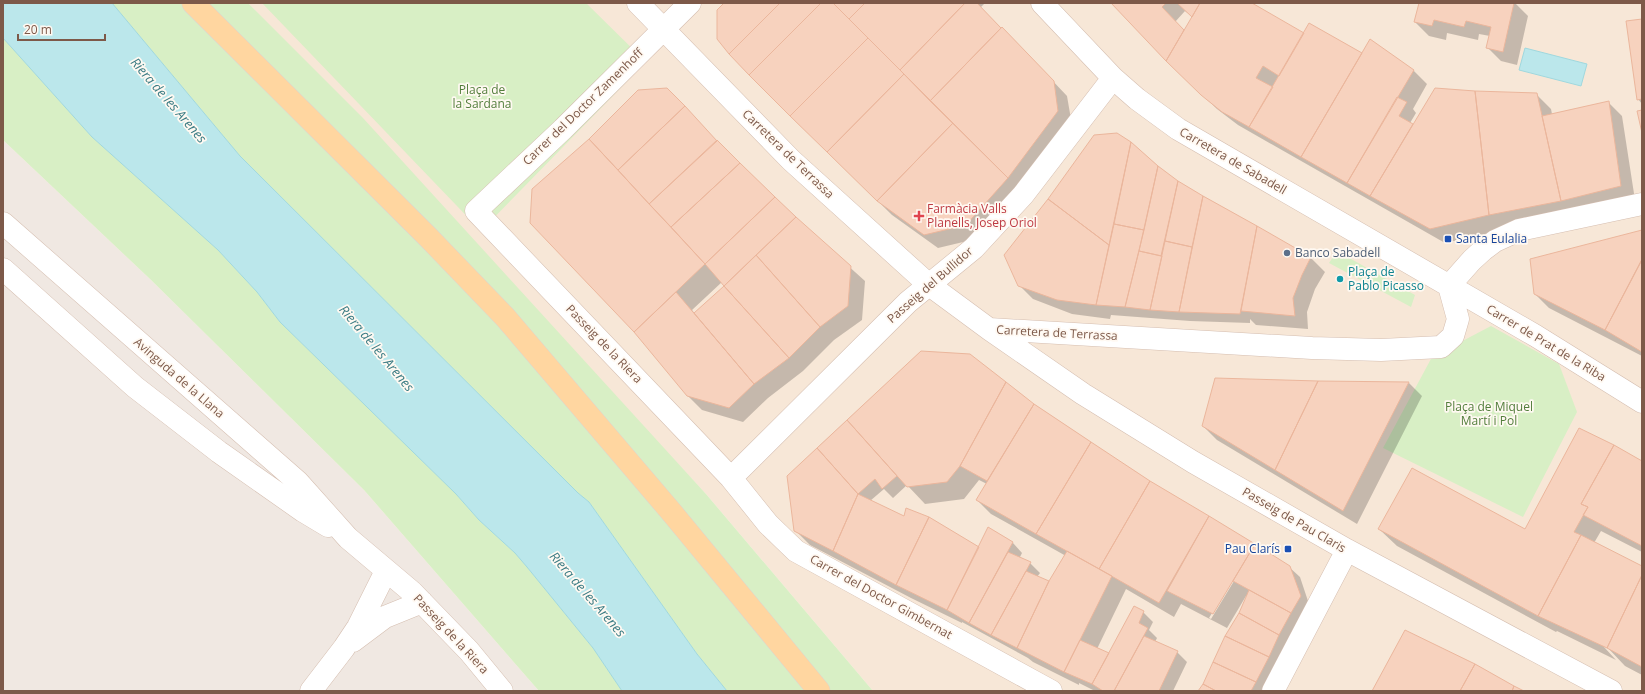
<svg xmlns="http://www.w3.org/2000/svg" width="1645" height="694" viewBox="0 0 1645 694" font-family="'Open Sans',sans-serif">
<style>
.residential{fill:#f7e7d7}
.industrial{fill:#f0e8e2}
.green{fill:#d8efc5}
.water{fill:#bbe7eb;stroke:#a0d8de}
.shadow{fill:#0003;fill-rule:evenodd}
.building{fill:#f7d2be;stroke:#ebb69c}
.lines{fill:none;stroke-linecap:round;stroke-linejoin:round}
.minor-casing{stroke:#d5beb0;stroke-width:23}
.major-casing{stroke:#ddd4d0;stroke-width:23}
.minor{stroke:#fff;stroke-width:22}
.major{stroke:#ffd6a0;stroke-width:22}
.health-dot{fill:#e0444e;stroke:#fff9f2;stroke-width:1.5}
.transit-dot{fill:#1a4fb4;stroke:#fff9f2;stroke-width:1.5}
.service-dot{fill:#5c6f8a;stroke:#fff9f2;stroke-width:1.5}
.culture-dot{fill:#0f9aa8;stroke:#fff9f2;stroke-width:1.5}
.labels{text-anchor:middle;stroke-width:3.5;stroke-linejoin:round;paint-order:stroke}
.park-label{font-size:12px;fill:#537e3c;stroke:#fff9f2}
.street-label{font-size:12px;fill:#7d5949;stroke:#fff9f2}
.health-label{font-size:12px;fill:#be3a42;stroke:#fff9f2;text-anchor:start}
.transit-label{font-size:12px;fill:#164399;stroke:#fff9f2;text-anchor:start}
.service-label{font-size:12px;fill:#4e5e75;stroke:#fff9f2;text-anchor:start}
.culture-label{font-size:12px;fill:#0d838f;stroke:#fff9f2;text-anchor:start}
.water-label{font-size:13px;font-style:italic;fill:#3a7b83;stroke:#fff9f2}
</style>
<rect width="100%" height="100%" fill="#fef5e9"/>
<path class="residential" d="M248,3h1394v688h-769l-167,-197z"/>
<path class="industrial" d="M3,140l147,139 214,211 175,201h-536z"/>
<path class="green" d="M112,3h136l115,115 343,376 167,197h-146l-30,-37 -108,-152 -11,-9 -338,-337z
M262,3h324l60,59 -165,169z
M3,38l89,99 126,113 39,42 23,30 176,172 23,26 36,33 12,14 66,81 29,43h-83l-175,-201 -214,-211 -147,-139z
M1337,251l78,44 -4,12 -82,-44z
M1491,326l68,38 18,48 -54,105 -140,-69 49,-91z"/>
<path class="water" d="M3,3h109l128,153 338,337 11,9 108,152 30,37h-105l-29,-43 -66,-81 -12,-14 -36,-33 -23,-26 -176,-172 -23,-30 -39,-42 -126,-113 -89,-99z
M1525,48l62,16 -6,22 -62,-16z"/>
<path class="shadow" d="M725,3h260l-5,5 36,34 51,54 5,29 -92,113 -42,10 -46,-33 -128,-126z
M1113,3h137l54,32 109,35 14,14 -14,25 3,4 -6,10 3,2 123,-31 15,15 1,5 56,-12 14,14 13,84 -190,43 -207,-118 -21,-16 -36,-35zM1185,11l8,6 -9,14 -9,-9z
M1420,3h95l13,13 -11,49 -16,-4 -14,-14 3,-11 -11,-2 -1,6 -31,-7 -1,7 -17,-4 -14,-14z
M1642,20v84l-4,-5z
M593,142l129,6 73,70 70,63 -3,39 -28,20 -31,31 -35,27 -25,24 -41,-12 -14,-14 -53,-65 -43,-188zM722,282l4,4 -31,28 -3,-4z
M1130,143l47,39 134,76 14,14 -10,17 -8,23 1,17 -52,-4 -6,-6v4l-60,-2 -79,-6 -1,4 -38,-5 -39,-15 -14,-14z
M1642,231v125l-93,-48 -14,-14z
M921,352l112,52 117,78 139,85 11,10 10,30 -44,84h-66l40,-77 7,-18h-1l-19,32 -46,-24 -7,13 -48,-28 -29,60 12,6 34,-43 10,10 -4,8 8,8 -2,4 22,10 10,10 -14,29h-78l-16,-8v2l-46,-23 -5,-4 -66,-36v1l-51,-25 -101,-53 -15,-15 22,-82zM979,480l8,4 -10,16 14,14 75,42 -16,27 -13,-6 3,-4 -10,-10 -10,-6 2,-4 -9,-10 -24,-14 -10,19 -74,-30 -35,-17 14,-12 9,9 14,-13 18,19 39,-5zM1252,548h2l-43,71 -2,-1z
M1318,382l91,1 13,13 -65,128 -140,-84 -14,-14z
M1642,462v90l-41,-21 -7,12 48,24v108l-17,-9 -18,-19h-3l12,13 -59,-29 -1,1 -159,-86 -18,-17 146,1z"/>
<path class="building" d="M724,3h56l-51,51 -12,-15v-29z
M780,3h41l-72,72 -20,-21z
M821,3h12l35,35 -78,78 -41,-41z
M833,3h32l-16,16z
M865,3h100l-65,67 -51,-51z
M965,3h12l24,25 -71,73 -30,-31z
M1111,3h55l-4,4 22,23 -18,31z
M1177,3h23l-8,14z
M1200,3h52l52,30 -25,43 -16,-10 -7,12 17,9 -24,40 -27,-15 -21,-17 -35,-34z
M1419,3h95l-11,49 -17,-4 5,-21 -25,-6 -2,6 -30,-7 -2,6 -18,-4z
M1642,19v80l-5,1 -11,-79z
M1309,23l53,30 -61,104 -52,-30z
M1002,27l52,54 4,30 -50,67 -78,-77z
M868,38l36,36 -77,78 -37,-36z
M1370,39l44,31 -67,113 -46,-26z
M904,74l49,49 -76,78 -50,-49z
M667,88l18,18 -67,64 -29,-31 49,-49z
M1435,88l40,3 14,124 -59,14 -60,-33z
M1475,91l62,2 24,108 -72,14z
M1397,97l10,5 -8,14 14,8 -43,72 -23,-13z
M1609,101l12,85 -60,15 -19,-85z
M685,106l32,35 -68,63 -31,-34z
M1642,110v23l-5,-22z
M953,123l55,55 -42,47 -42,10 -47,-34z
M1117,133l14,9 -22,103 -61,-46 46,-64z
M589,139l116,125 -71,68 -104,-109 2,-34z
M717,140l23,23 -69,64 -22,-23z
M1131,142l27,24 -14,64 -30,-6z
M740,163l35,34 -70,67 -34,-37z
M1158,166l20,15 -17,75 -22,-5z
M1178,181l25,15 -11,51 -27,-6z
M1203,196l54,30 -17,88 -61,-2z
M775,197l21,20 -72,69 -19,-22z
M1048,199l61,46 -13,60 -39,-5 -39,-14 -14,-31z
M796,217l55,49 -3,40 -28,21 -64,-72z
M1114,224l30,6 -19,77 -29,-2z
M1257,226l54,31 -9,18 -9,23 2,18 -54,-5z
M1642,230v29l-37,71 -71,-36 -4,-35z
M1165,241l27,6 -13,65 -29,-2z
M1139,251l23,5 -12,54 -25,-3z
M756,255l64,72 -31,31 -65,-72z
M1642,260v92l-37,-22z
M724,286l65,72 -35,26 -60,-71z
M676,292l78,92 -25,24 -42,-12 -53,-64z
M921,351l49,3 36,28 -46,84 -13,16 -40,5 -60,-67z
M1215,378l103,3 -43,89 -73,-44z
M1318,381l91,1 -66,129 -68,-41z
M1006,382l28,22 -47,77 -27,-15z
M1034,404l57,38 -55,92 -60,-34z
M847,420l50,56 -15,13 -7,-10 -17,15 -41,-46z
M1579,428l35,17 -33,59 7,3 -14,25 7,3 -43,81 -160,-87 34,-61 113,61z
M1091,442l59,39 -51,88 -63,-35z
M1614,445l28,16v85l-59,-31 5,-8 -7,-3z
M817,448l41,46 -25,57 -39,-20 -7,-55z
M1150,481l59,35 -50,87 -60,-34z
M858,494l46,22 2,-8 23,9 -33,68 -63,-34z
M1209,516l46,28 -42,70 -46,-23z
M929,517l50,30 -32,63 -51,-25z
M988,527l25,15 -44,81 -22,-13z
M1581,535l61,31v9l-35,73 -69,-32z
M1255,544l35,22 11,30 -10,17 -58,-32z
M1067,551l45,25 -48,96 -47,-24 32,-67z
M1008,552l23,10 -40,73 -22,-12z
M1026,571l23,10 -32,67 -26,-13z
M1642,575v92l-35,-19z
M1249,590l42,23 -12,22 -40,-22z
M1134,606l10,5 -5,12 9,5 -34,63h-11l-11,-7z
M1239,613l40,22 -10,22 -44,-21z
M1405,630l70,34 -15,27h-88z
M1144,636l34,15 -19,40h-45z
M1225,636l44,21 -13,25 -43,-20z
M1080,640l29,13 -17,31 -28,-12z
M1213,662l43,20 -5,9h-35l-13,-7z
M1475,664l39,22 -2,5h-52z
M1203,684l13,7h-18z
M1514,686l10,5h-12z"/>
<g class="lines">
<g class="minor-casing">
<path id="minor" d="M638,3l153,157 137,124 61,45 94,65 110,68 154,88 264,141
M690,3l-127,126 -87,82 255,267 37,46 28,27 255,140
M1042,3l71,75 24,21 41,30 358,207 106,66
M3,223l295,259 50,56 64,54 57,59 33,40
M3,269l132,118 84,65 84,59 25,15
M1449,286l23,-26 11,-10 12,-9 24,-11 123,-26
M989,329l323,19 69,2 60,-3 12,-11 5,-17 -9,-33
M731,478l177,-176 66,-54 49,-53 90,-117
M353,641l32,-24 37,-15
M311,691l33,-43 14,-21 28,-56
M1273,691l74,-141"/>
</g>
<g class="major-casing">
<path id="major" d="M193,3l235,234 77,80 168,197 146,177"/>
</g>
<use href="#minor" class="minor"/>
<use href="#major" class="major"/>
</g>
<path class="health-dot" d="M917 210h4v4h4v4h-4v4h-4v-4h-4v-4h4z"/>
<g class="transit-dot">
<rect x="1444" y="235" width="8" height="8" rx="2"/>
<rect x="1284" y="545" width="8" height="8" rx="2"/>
</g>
<circle class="service-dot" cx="1287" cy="253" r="4"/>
<circle class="culture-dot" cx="1340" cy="279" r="4"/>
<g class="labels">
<g class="park-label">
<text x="482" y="94">Plaça de<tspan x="482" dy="14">la Sardana</tspan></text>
<text x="1489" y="411">Plaça de Miquel<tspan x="1489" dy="14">Martí i Pol</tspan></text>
</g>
<g class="street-label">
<text transform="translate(583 107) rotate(-44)" y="4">Carrer del Doctor Zamenhoff</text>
<text transform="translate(788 154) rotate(44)" y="4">Carretera de Terrassa</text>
<text transform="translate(1233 161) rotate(30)" y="4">Carretera de Sabadell</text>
<text transform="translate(930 285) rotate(-41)" y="4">Passeig del Bullidor</text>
<text transform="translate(1057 333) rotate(3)" y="4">Carretera de Terrassa</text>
<text transform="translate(1546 343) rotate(31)" y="4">Carrer de Prat de la Riba</text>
<text transform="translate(604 344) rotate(46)" y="4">Passeig de la Riera</text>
<text transform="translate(179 378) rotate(41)" y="4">Avinguda de la Llana</text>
<text transform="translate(1294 520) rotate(30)" y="4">Passeig de Pau Claris</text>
<text transform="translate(881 597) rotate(29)" y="4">Carrer del Doctor Gimbernat</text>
<text transform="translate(451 634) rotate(47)" y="4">Passeig de la Riera</text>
</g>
<g class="health-label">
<text x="927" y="213">Farmàcia Valls<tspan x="927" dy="14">Planells, Josep Oriol</tspan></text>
</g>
<g class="transit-label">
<text x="1456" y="243">Santa Eulalia</text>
<text x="1280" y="553" text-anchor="end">Pau Clarís</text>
</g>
<g class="service-label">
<text x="1295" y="257">Banco Sabadell</text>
</g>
<g class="culture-label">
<text x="1348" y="276">Plaça de<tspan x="1348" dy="14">Pablo Picasso</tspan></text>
</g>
<g class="water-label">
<text transform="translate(169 100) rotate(49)" y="5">Riera de les Arenes</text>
<text transform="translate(377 348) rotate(50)" y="5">Riera de les Arenes</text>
<text transform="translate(588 594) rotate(49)" y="5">Riera de les Arenes</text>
</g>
</g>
<rect width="1645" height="694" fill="none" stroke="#7d5949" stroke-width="8"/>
<path d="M18 34v6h87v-6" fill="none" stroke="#7d5949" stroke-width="2"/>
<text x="24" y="34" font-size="12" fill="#7d5949" stroke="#fff9f2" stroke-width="3" paint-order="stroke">20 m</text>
</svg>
